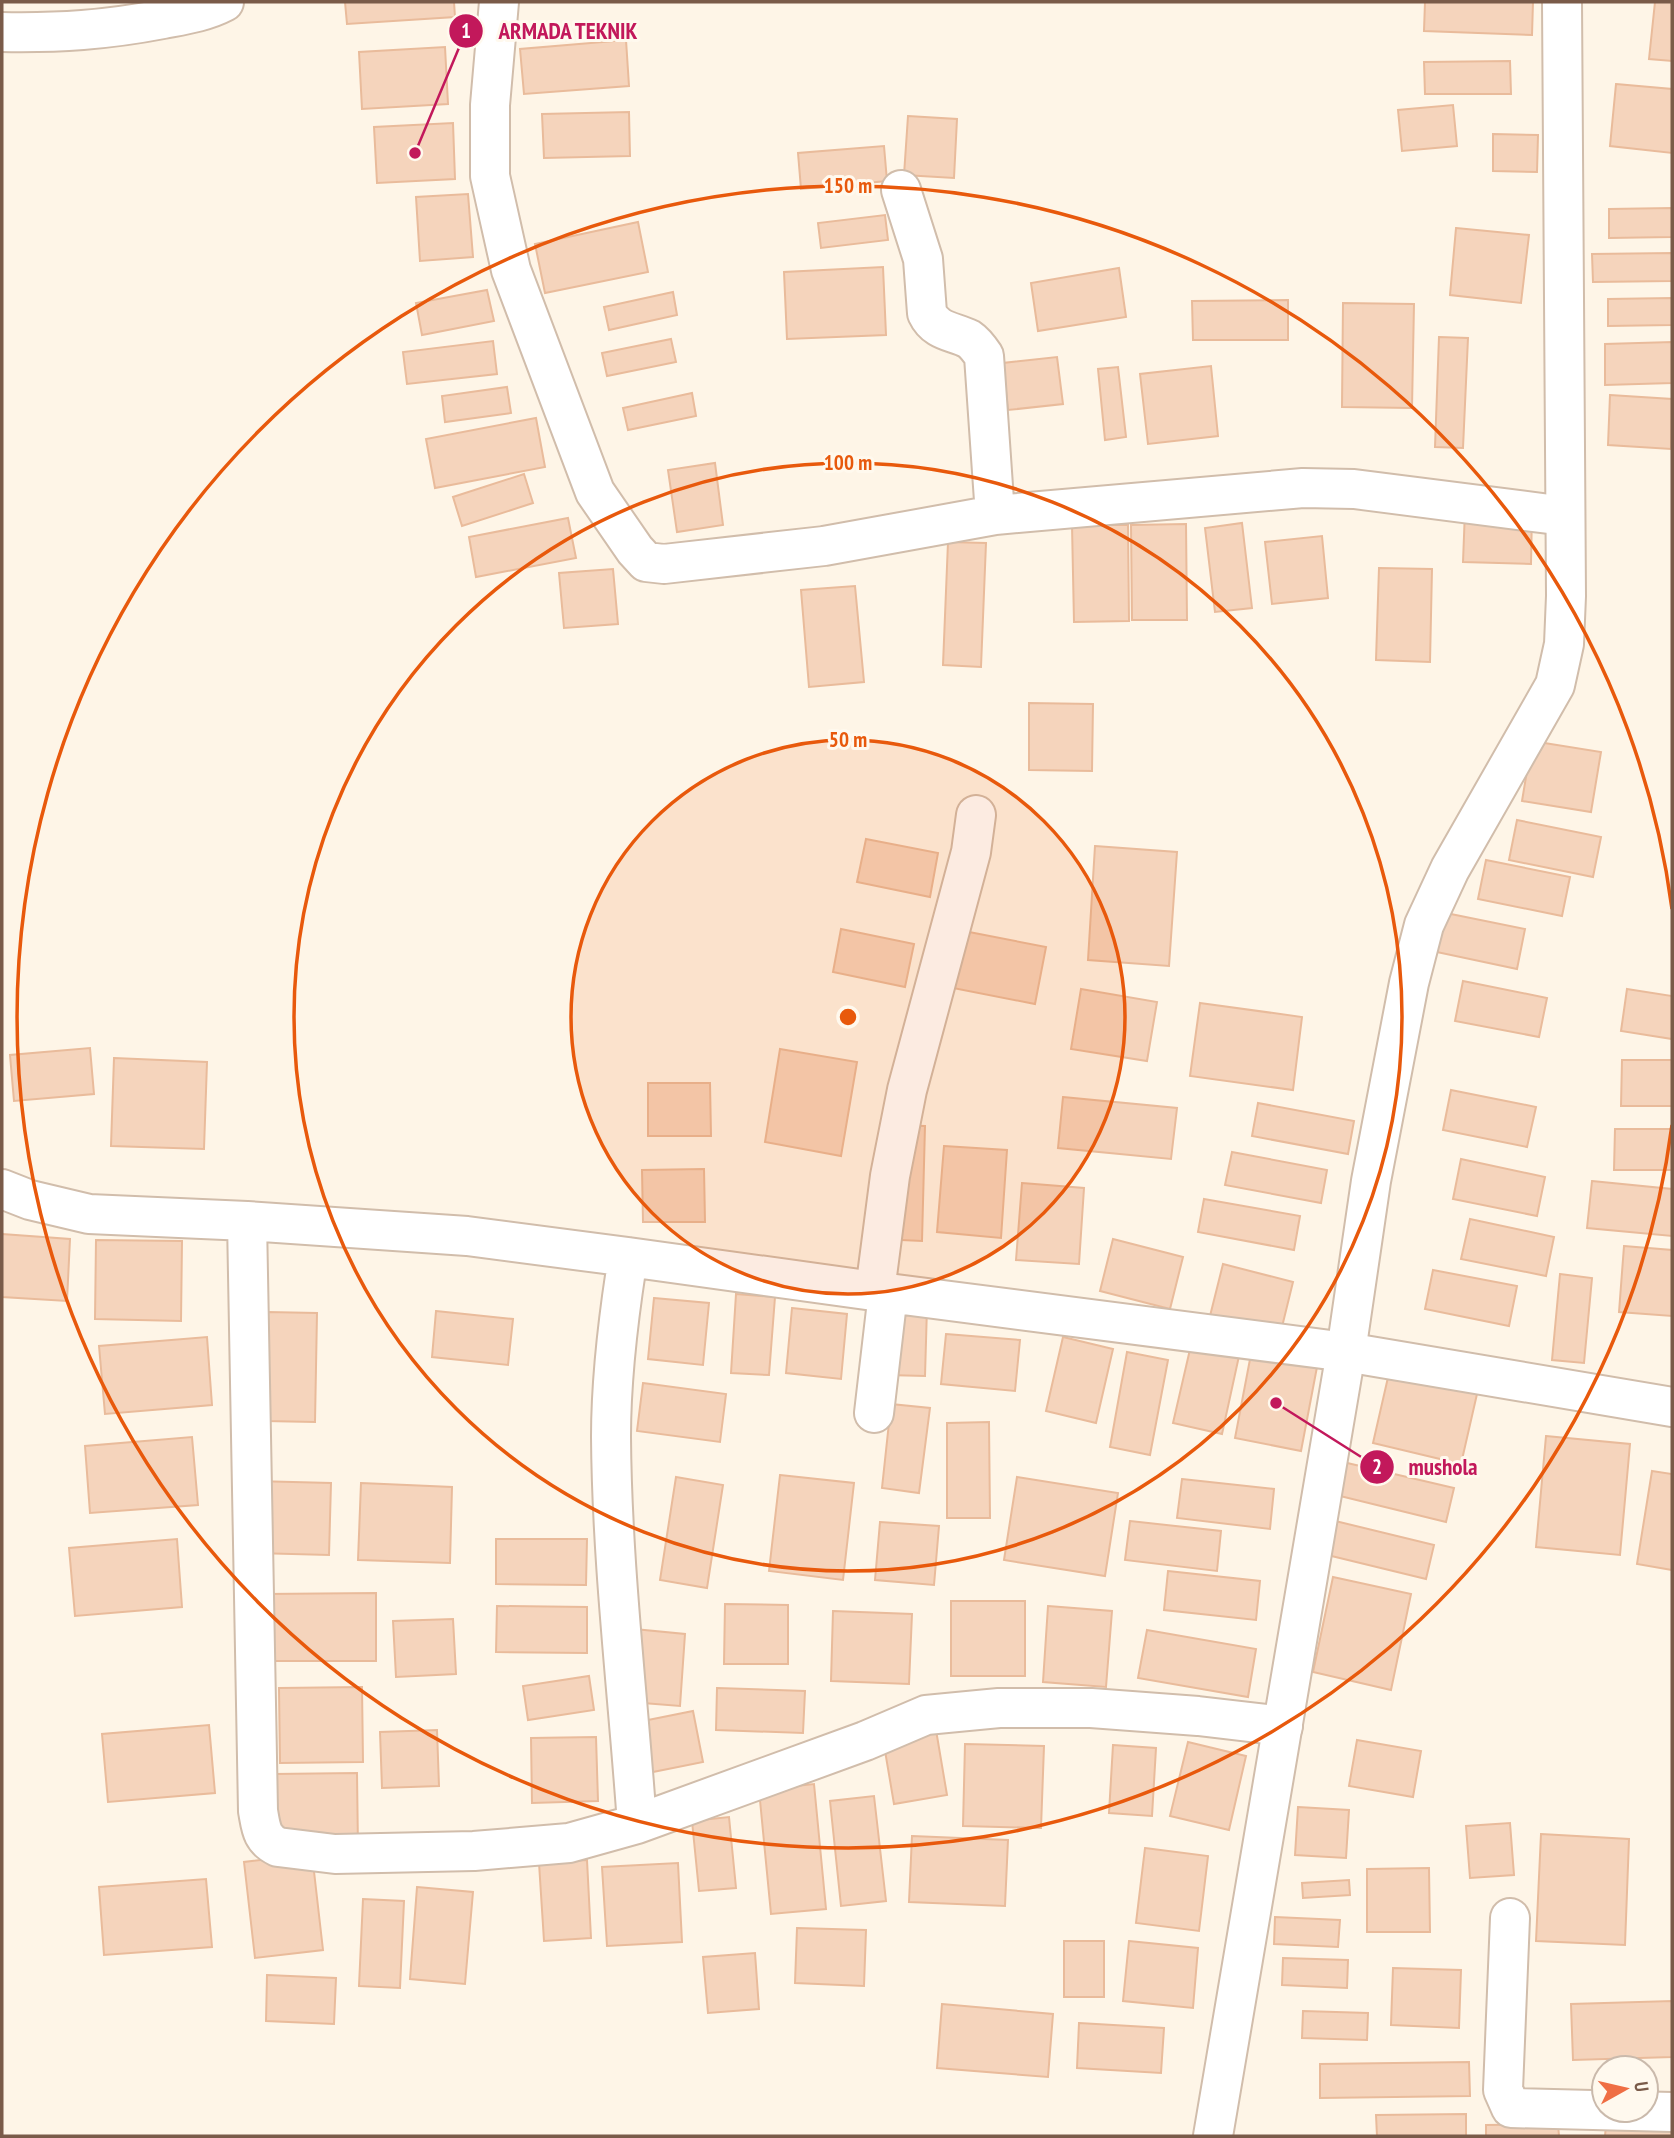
<svg xmlns="http://www.w3.org/2000/svg" width="1674" height="2138" viewBox="0 0 1674 2138" font-family="'PT Sans Narrow',sans-serif">
<style>
.building{fill:#f5d4bc;stroke:#e9bb9b;stroke-width:2}
.lines{fill:none;stroke-linecap:round;stroke-linejoin:round}
.minor-casing{stroke:#d1bdab;stroke-width:42}
.tertiary-casing{stroke:#d1bdab;stroke-width:42}
.minor{stroke:#fff;stroke-width:38}
.tertiary{stroke:#fff;stroke-width:38}
.ring{fill:none;stroke:#e8590c;stroke-width:3.5}
.centre{fill:#e8590c;stroke:#fff9ee;stroke-width:3.5}
.ring-label{font-size:21px;text-anchor:middle;font-weight:bold;fill:#e8590c;stroke:#fff9ee;stroke-width:6;stroke-linejoin:round;paint-order:stroke}
.leader{fill:none;stroke:#c2185b;stroke-width:2.5}
.callout-dot{fill:#c2185b;stroke:#fff9ee;stroke-width:2.5}
.mark-label{font-size:21px;text-anchor:middle;font-weight:bold;fill:#fff}
.callout-label{font-size:23px;text-anchor:middle;font-weight:bold;fill:#c2185b;stroke:#fff9ee;stroke-width:6;stroke-linejoin:round;paint-order:stroke}
</style>
<rect width="100%" height="100%" fill="#fef5e7"/>
<path class="building" d="M345,2h109l1,15 -108,7z
M1425,2h108l-1,33 -108,-4z
M1655,2h17v59l-23,-2z
M626,40l3,46 -105,8 -4,-45z
M445,47l3,57 -86,5 -3,-57z
M1510,61l1,33h-86l-1,-32z
M1616,84l56,5v64l-62,-7z
M1453,105l4,41 -55,5 -4,-41z
M629,112l1,44 -86,2 -2,-44z
M908,116l49,3 -3,59 -50,-3z
M453,123l2,56 -78,4 -3,-56z
M1493,134l45,1 -1,37 -44,-1z
M884,146l3,35 -86,8 -3,-36z
M468,194l5,63 -53,4 -4,-64z
M1672,208v29l-63,1v-29z
M885,215l3,25 -67,8 -3,-25z
M638,222l10,50 -103,21 -10,-49z
M1456,228l73,7 -8,68 -71,-8z
M1672,253v28l-79,1 -1,-28z
M883,267l3,68 -99,4 -3,-67z
M1119,268l7,49 -88,14 -7,-48z
M487,290l7,31 -72,14 -6,-32z
M673,292l4,23 -68,15 -5,-23z
M1672,298v27l-64,1v-27z
M1288,300v40h-95l-1,-39z
M1343,303l71,1 -2,104 -70,-1z
M1439,337l29,1 -5,110 -28,-1z
M671,339l5,23 -69,14 -5,-23z
M493,341l4,33 -90,10 -4,-32z
M1672,342v41l-67,2v-41z
M1057,357l6,47 -55,6 -5,-47z
M1211,366l7,70 -70,8 -8,-70z
M1118,367l8,70 -21,3 -7,-71z
M507,387l4,26 -66,9 -3,-26z
M692,393l4,23 -68,14 -5,-22z
M1610,395l62,4 -1,50 -63,-4z
M536,418l9,49 -110,21 -9,-49z
M715,463l8,62 -46,7 -9,-62z
M524,474l9,29 -71,23 -9,-29z
M1465,510l67,3 -1,51 -68,-2z
M568,518l8,40 -100,19 -7,-40z
M1242,523l10,85 -37,4 -10,-84z
M1186,524l1,96h-55l-1,-95z
M1072,525h56l1,96 -55,1z
M1322,536l6,62 -56,6 -7,-62z
M948,542l38,1 -5,124 -38,-2z
M1379,568l53,1 -2,93 -54,-2z
M613,569l5,55 -54,4 -5,-55z
M855,586l9,96 -55,5 -8,-97z
M1029,703l64,1 -1,67 -63,-1z
M1532,741l69,11 -10,60 -69,-11z
M1517,820l84,17 -8,40 -84,-17z
M866,839l72,14 -8,44 -73,-15z
M1095,846l82,6 -8,114 -81,-6z
M1486,860l84,17 -8,39 -84,-17z
M1441,912l84,17 -8,40 -85,-18z
M841,929l73,15 -9,43 -72,-15z
M964,931l82,16 -11,57 -82,-16z
M1463,981l84,17 -8,39 -84,-16z
M1081,989l76,13 -10,59 -76,-12z
M1627,989l45,7v43l-51,-8z
M1200,1003l102,14 -9,73 -103,-14z
M90,1048l4,46 -80,7 -4,-46z
M780,1049l77,13 -16,94 -76,-14z
M114,1058l93,4 -3,87 -93,-3z
M1622,1060h50v46h-51z
M648,1083h62l1,53h-63z
M1451,1090l85,17 -9,40 -84,-17z
M1063,1097l114,11 -6,51 -113,-11z
M1258,1103l96,18 -6,33 -96,-18z
M884,1125l41,1 -3,115 -42,-2z
M1615,1129h57v41h-58z
M944,1146l63,4 -6,88 -64,-6z
M1232,1152l95,18 -6,33 -96,-18z
M1461,1159l84,18 -8,39 -84,-17z
M704,1169l1,53h-62l-1,-52z
M1592,1181l80,8v47l-85,-8z
M1022,1183l62,5 -5,76 -63,-4z
M1204,1199l96,17 -6,34 -96,-18z
M1470,1219l84,18 -8,39 -85,-17z
M2,1234l68,5 -3,62 -65,-4z
M1113,1239l70,18 -13,52 -70,-18z
M96,1240l86,1 -1,80 -86,-2z
M1624,1246l48,4v66l-53,-4z
M1223,1264l70,18 -13,53 -70,-19z
M1433,1270l84,16 -8,40 -84,-17z
M1560,1274l32,4 -8,85 -32,-3z
M736,1294l39,3 -6,78 -38,-2z
M654,1298l55,5 -6,62 -55,-6z
M889,1306l38,1 -2,69 -38,-1z
M792,1308l55,6 -6,65 -55,-6z
M436,1311l77,8 -5,46 -76,-8z
M267,1312l50,1 -2,109 -50,-1z
M946,1334l74,6 -5,51 -74,-7z
M207,1337l5,68 -107,9 -6,-68z
M1063,1337l50,12 -17,74 -50,-12z
M1191,1345l48,11 -17,78 -49,-11z
M1127,1352l41,8 -18,95 -40,-8z
M1251,1354l66,13 -16,84 -66,-13z
M1389,1373l88,21 -16,70 -88,-21z
M643,1383l83,11 -6,48 -83,-11z
M891,1404l39,4 -11,85 -37,-5z
M989,1422l1,96h-43v-95z
M1546,1436l84,8 -10,111 -84,-8z
M192,1437l6,68 -108,8 -5,-67z
M1343,1462l111,26 -8,34 -110,-27z
M1652,1471l20,3v96l-35,-6z
M780,1475l74,8 -11,97 -74,-9z
M676,1477l47,8 -16,103 -47,-8z
M1017,1477l101,16 -13,83 -101,-16z
M1182,1479l92,10 -4,40 -93,-11z
M254,1481l77,2 -2,72 -78,-2z
M361,1483l91,4 -2,76 -92,-3z
M1323,1518l111,27 -8,34 -111,-27z
M1130,1521l91,10 -4,40 -92,-11z
M880,1522l59,4 -5,59 -59,-5z
M177,1539l5,68 -107,9 -6,-68z
M496,1539h91l-1,46 -90,-1z
M1168,1571l92,10 -4,39 -92,-10z
M1333,1577l78,17 -20,96 -78,-18z
M376,1593v68h-111v-67z
M951,1601h74v75h-74z
M725,1604l63,1v59h-64z
M497,1606l90,1v46l-91,-1z
M1048,1606l64,5 -6,76 -63,-5z
M833,1611l79,3 -3,70 -78,-3z
M453,1619l3,55 -60,3 -3,-56z
M624,1628l61,6 -5,72 -62,-5z
M1147,1630l109,19 -8,48 -110,-19z
M589,1676l5,34 -66,10 -5,-34z
M362,1687l1,75 -83,1 -1,-75z
M717,1688l88,3 -2,42 -87,-3z
M693,1711l10,51 -75,15 -10,-51z
M209,1725l6,68 -107,9 -6,-68z
M437,1730l2,56 -57,2 -2,-56z
M936,1730l11,65 -53,9 -11,-65z
M596,1737l2,64 -66,2 -1,-65z
M1357,1740l64,11 -8,46 -64,-11z
M1188,1742l58,14 -17,74 -59,-14z
M965,1744l79,2 -3,82 -78,-2z
M1113,1745l43,3 -4,68 -43,-3z
M357,1773l1,76 -83,1 -1,-76z
M814,1784l12,125 -55,5 -12,-124z
M874,1796l12,105 -45,5 -11,-105z
M1298,1807l51,3 -3,48 -51,-3z
M729,1817l7,71 -37,3 -7,-70z
M1510,1823l4,52 -44,3 -4,-52z
M1541,1834l88,5 -4,106 -89,-4z
M912,1836l96,4 -3,66 -96,-4z
M1145,1848l63,8 -9,75 -63,-8z
M312,1854l11,96 -68,8 -11,-96z
M587,1860l4,78 -47,3 -5,-78z
M678,1863l4,79 -75,4 -5,-79z
M1429,1868l1,64h-63v-63z
M206,1879l6,68 -108,8 -5,-68z
M1349,1880l1,15 -47,3 -1,-15z
M417,1887l56,5 -8,92 -55,-5z
M363,1899l41,2 -4,87 -41,-2z
M1275,1917l65,3 -2,27 -64,-3z
M797,1928l69,2 -2,56 -69,-3z
M1064,1941h40v56h-40z
M1129,1941l69,7 -5,60 -70,-7z
M755,1953l4,56 -51,4 -5,-56z
M1283,1958l65,2 -1,28 -65,-3z
M1393,1968l68,2 -2,58 -68,-3z
M267,1975l69,3 -2,46 -68,-3z
M1672,2001v56l-99,3 -2,-56z
M942,2004l111,10 -5,63 -111,-9z
M1303,2011l65,2 -1,27 -65,-2z
M1079,2023l85,5 -3,45 -84,-5z
M1469,2062l1,34 -150,2v-34z
M1466,2114v22h-89l-1,-21z
M1558,2124l1,12h-73v-11z
M1606,2125h66v11h-67z"/>
<g class="lines">
<g class="minor-casing">
<path id="minor" d="M499,2l-9,103v71l21,94 84,222 40,58 11,12 18,2 160,-18 171,-31 308,-27 51,1 211,27
M901,190l22,69 4,54c9,19 26,18 42,26 6,4 11,11 15,17l11,159
M2,1189l28,11 59,14 158,7 220,15 161,21 260,36 458,59 326,55
M247,1221l11,590c3,16 3,28 20,36l57,7 139,-3 95,-8 68,-19 228,-83 61,-26 73,-7h92l107,8 85,10
M628,1257c-9,56 -17,122 -17,180 1,129 17,257 26,387
M875,1291l15,-115 17,-86 64,-238 5,-37
M874,1413l14,-120
M1510,1918l-7,172 8,18 161,4"/>
</g>
<g class="tertiary-casing">
<path id="tertiary" d="M2,32c57,1 104,-2 161,-13 21,-4 42,-7 61,-17
M1213,2136l133,-784 25,-171 38,-198 15,-58 26,-56 105,-184 9,-41 2,-48 -4,-594"/>
</g>
<use href="#minor" class="minor"/>
<use href="#tertiary" class="tertiary"/>
</g>
<circle cx="848" cy="1017" r="277" fill="#e8590c" fill-opacity=".12"/>
<g class="ring">
<circle cx="848" cy="1017" r="277"/>
<circle cx="848" cy="1017" r="554"/>
<path d="M1672 1125A831 831 0 1 1 1672 909"/>
</g>
<circle cx="848" cy="1017" r="10" class="centre"/>
<g class="ring-label">
<text x="848" y="193">150 m</text>
<text x="848" y="470">100 m</text>
<text x="848" y="747">50 m</text>
</g>
<path class="leader" d="M415 153L466 31M1276 1403L1377 1467"/>
<g class="callout-dot">
<circle cx="415" cy="153" r="7"/>
<circle cx="1276" cy="1403" r="7"/>
<circle cx="466" cy="31" r="18"/>
<circle cx="1377" cy="1467" r="18"/>
</g>
<g class="mark-label">
<text x="466" y="38">1</text>
<text x="1377" y="1474">2</text>
</g>
<g class="callout-label">
<text x="568" y="39">ARMADA TEKNIK</text>
<text x="1443" y="1475">mushola</text>
</g>
<rect width="1674" height="2138" fill="none" stroke="#7a5b49" stroke-width="7"/>
<g transform="translate(1625 2089) rotate(82)"><circle r="33" fill="#fff9ee" stroke="#cabaac" stroke-width="2"/>
<path d="M0-5L12 26L0 18L-12 26Z" fill="#ef6e44"/>
<text y="-10" font-size="19" font-weight="bold" text-anchor="middle" fill="#7a5b49">U</text>
</g>
</svg>
